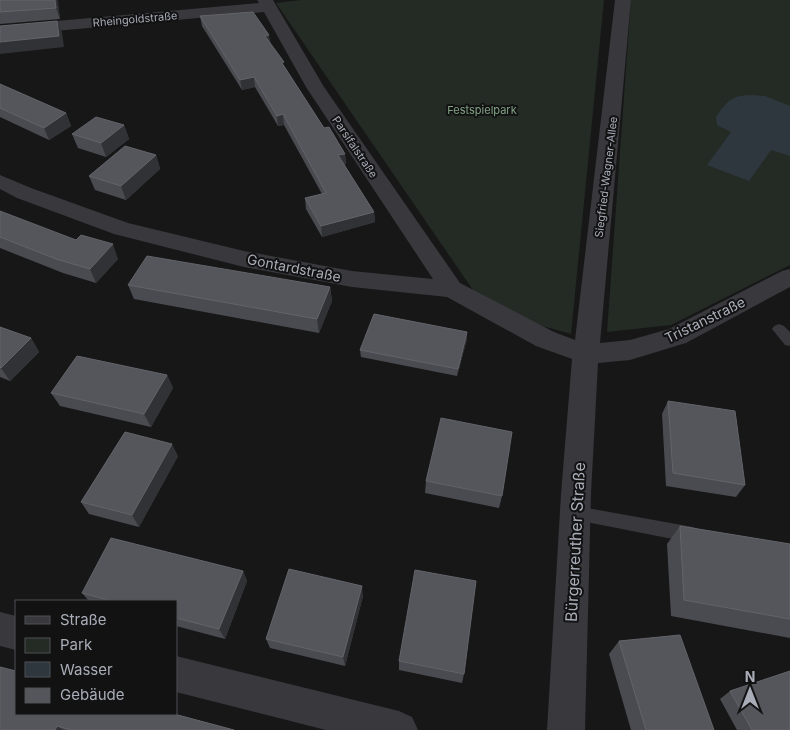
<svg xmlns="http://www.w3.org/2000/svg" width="790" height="730" viewBox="0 0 790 730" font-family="Inter,sans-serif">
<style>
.green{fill:#232b24}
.water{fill:#2f373e}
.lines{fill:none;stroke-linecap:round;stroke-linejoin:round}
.lane{fill:#38383d;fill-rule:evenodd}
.street{fill:#38383d;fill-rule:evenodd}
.wall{fill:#4a4b50}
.shaded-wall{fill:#313235}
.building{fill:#54565b;stroke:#62646a}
.labels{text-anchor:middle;stroke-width:4;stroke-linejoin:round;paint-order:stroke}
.far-street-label{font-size:11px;fill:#a9adb8;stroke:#121213}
.far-park-label{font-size:11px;fill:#81a285;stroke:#121213}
.street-label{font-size:14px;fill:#a9adb8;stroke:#121213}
.near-street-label{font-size:16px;fill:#a9adb8;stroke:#121213}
</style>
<rect width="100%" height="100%" fill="#171718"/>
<path class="green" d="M301,0h303l-33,334 -57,-16 -37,-22 -201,-293z
M631,0h159v265l-119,60 -64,7z"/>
<path class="water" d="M750,95l15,1 25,10v50l-19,-6 -22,31 -42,-16 24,-33 -14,-7 -1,-8c11,-16 15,-21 34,-22z"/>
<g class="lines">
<path class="lane" d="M779,324l5,2 6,6v14l-5,-1 -13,-16 2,-3z
M576,506l117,21 6,3 2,5 -2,5 -6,3 -117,-23 -6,-2 -2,-5 2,-5z"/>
<path class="street" d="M257,0h16l51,87 136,196 94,49 21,8 40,-340h16l-31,343 30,-3 39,-11 113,-58 8,-2v18l-104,56 -56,17 -32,3 -7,131 -6,236h-38l14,-236 11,-135 -36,-13 -89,-49 -95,-10 -108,-20 -130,-33 -97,-36 -17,-9v-14l31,13 97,35 116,28 108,20 81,8 -127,-192 -42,-75 -264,24v-10l259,-23z
M0,612l16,4v34l-16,-4z
M176,656l223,55 13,6 6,13h-92l-150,-38z"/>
</g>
<path class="wall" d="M0,0h57l3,19 -60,5z
M200,16l70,27 15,25 39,60 21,26 1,10 -2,1 30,47 1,10 -53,15 -16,-28 -1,-11 17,-4 -38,-69 -6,1 -23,-39 -13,3 -40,-64z
M0,84l66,29 5,13 -22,14 -49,-23z
M124,125l5,14 -23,18 -28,-9 -6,-14z
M156,155l4,14 -34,31 -31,-10 -6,-14z
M0,211l118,48 -22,24 -33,-10 -63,-25z
M128,285l202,2 2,14 -13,32 -185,-34z
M0,327l31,11 8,14 -29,29 -10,-4z
M467,339l-10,37 -96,-19 -1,-7z
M167,375l6,13 -22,39 -91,-21 -9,-13z
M668,401l77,84 -9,12 -70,-11 -4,-72z
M178,456l-39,71 -50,-13 -8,-12z
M426,481l76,15 -3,12 -74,-15z
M680,526l110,18v94l-119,-22 -4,-72z
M243,571l4,10 -22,58 -49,-13v-25h-87l-7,-8z
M363,596l-18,70 -75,-18 -4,-9z
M619,641l95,89h-83l-22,-76z
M399,661l65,13 -2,9 -63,-13z
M0,667l234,63h-234z
M730,691l60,39h-53l-17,-31z"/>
<path class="shaded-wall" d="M55,0h2l1,1 2,18 -4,-11z
M57,21l5,11 2,15 -64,7v-12z
M269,35l2,10 -6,-9z
M254,77l1,10 -13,3 -2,-10z
M66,113l5,13 -22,14 -5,-12z
M283,114l1,11 -6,1 -1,-10z
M124,125l5,14 -23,18 -5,-14z
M345,154l1,10 -8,2v-11z
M156,155l4,14 -34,31 -5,-14z
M374,212l1,10 -53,15 -1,-11z
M113,244l5,15 -22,24 -6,-14z
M330,287l2,14 -13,32 -2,-14z
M467,332v7l-10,37 1,-7z
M31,338l8,14 -29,29 -9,-13z
M167,375l6,13 -22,39 -7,-13z
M172,444l6,12 -39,71 -7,-12z
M243,571l4,10 -22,58 -6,-10z
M362,586l1,10 -18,70 -2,-9z
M57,726l7,4h-9z"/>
<path class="building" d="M0,0h55l1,8 -56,4z
M253,12l16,23 -4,1 19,26 -2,1 42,65 5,-1 16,27 -7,1 36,57 -53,14 -16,-28 21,-5 -43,-79 -6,2 -23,-39 -14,3 -40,-64z
M57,21l2,15 -59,6v-16z
M0,84l66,29 -22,15 -44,-20z
M96,117l28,8 -23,18 -29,-9z
M125,146l31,9 -35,31 -32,-10z
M0,211l76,29 5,-5 32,9 -23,25 -34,-10 -56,-22z
M147,256l183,31 -13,32 -189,-34z
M374,314l93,18 -9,37 -98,-19z
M0,327l31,11 -30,30 -1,-1z
M77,356l90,19 -23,39 -93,-21z
M668,401l67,10 10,74 -72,-12z
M441,418l71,14 -10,64 -76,-15z
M125,432l47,12 -40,71 -51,-13z
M680,526l110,18v75l-106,-19z
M111,538l132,33 -24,58 -43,-11v-17h-64l-30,-8z
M289,569l73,17 -19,71 -77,-18z
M415,570l61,11 -12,93 -65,-13z
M680,635l34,95h-68l-27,-89z
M0,667l16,4v43h158l60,16h-162l-15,-4 -2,4h-55z
M790,671v59h-38l-22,-39z"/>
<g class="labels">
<g class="far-street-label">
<text transform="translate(135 19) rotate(-5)" y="4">Rheingoldstraße</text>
<text transform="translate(355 147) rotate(56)" y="4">Parsifalstraße</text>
<text transform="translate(606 177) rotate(-83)" y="4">Siegfried-Wagner-Allee</text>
</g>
<g class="far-park-label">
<text x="482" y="114">Festspielpark</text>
</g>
<g class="street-label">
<text transform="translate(294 268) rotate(11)" y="5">Gontardstraße</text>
<text transform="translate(705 320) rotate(-26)" y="5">Tristanstraße</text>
</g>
<g class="near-street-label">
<text transform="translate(575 542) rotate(-87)" y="6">Bürgerreuther Straße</text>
</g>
</g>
<rect x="15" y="600" width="162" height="115" fill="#121213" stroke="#4e5055"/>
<rect x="25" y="616" width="25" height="8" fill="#38383d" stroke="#4e5055"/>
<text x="60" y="625" font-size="15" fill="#a9adb8">Straße</text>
<rect x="25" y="638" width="25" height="15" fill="#232b24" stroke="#4e5055"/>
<text x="60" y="650" font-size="15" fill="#a9adb8">Park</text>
<rect x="25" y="662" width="25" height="15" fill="#2f373e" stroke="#4e5055"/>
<text x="60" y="675" font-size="15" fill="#a9adb8">Wasser</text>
<rect x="25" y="688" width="25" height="15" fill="#54565b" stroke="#4e5055"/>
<text x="60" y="700" font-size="15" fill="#a9adb8">Gebäude</text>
<g transform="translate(750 690)" stroke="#121213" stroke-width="4" paint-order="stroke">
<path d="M0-4L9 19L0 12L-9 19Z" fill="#a9adb8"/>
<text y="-8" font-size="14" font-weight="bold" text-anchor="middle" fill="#a9adb8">N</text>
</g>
</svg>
